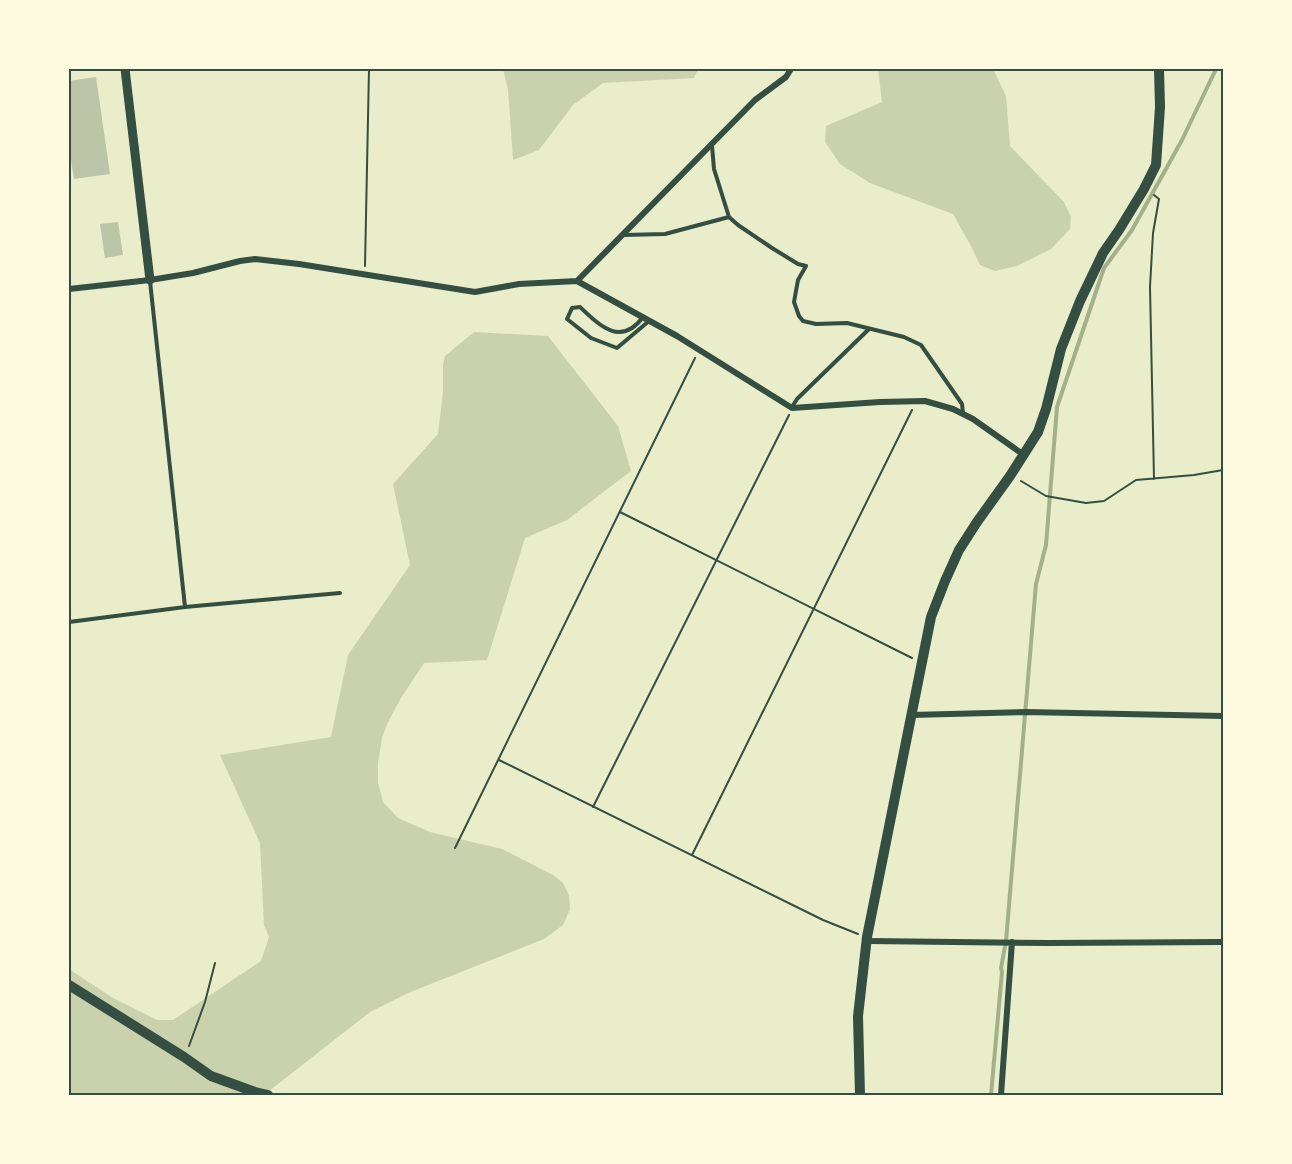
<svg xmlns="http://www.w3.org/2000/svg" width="1292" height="1164" viewBox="0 0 1292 1164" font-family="Figtree,sans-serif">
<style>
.green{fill:#cad2ad}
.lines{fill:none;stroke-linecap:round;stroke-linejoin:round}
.stream{stroke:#a3b18a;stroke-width:4}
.building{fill:#bcc5a7}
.path{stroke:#344e41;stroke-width:2}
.service{stroke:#344e41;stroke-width:4}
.minor{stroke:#344e41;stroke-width:6}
.tertiary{stroke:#344e41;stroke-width:9}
.secondary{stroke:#344e41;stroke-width:10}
.primary{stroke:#344e41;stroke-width:10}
.neatline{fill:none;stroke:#344e41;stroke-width:2}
</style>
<rect width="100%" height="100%" fill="#e9edc9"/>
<path class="green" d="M503,69h195l-4,9 -91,5 -30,22 -34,45 -26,10 -5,-71z
M878,69h115l13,27 4,50 54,56 7,15 -1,12 -19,20 -34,17 -22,5 -15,-6 -8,-17 -19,-34 -83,-31 -30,-19 -15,-22 1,-16 56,-24z
M474,332l74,4 70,90 13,45 -64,49 -42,18 -38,122 -63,3 -23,35 -14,26 -5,14 -4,25v20l5,19 15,16 32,14 72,17 51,26 10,8 6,12 1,14 -7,16 -19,14 -136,54 -38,19 -106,83h-195v-126l44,29 44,22h16l88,-59 8,-24 -5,-12 -4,-82 -40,-88 111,-18 17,-82 62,-90 -17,-81 45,-50 5,-42v-28l2,-8z"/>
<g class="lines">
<path class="stream" d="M991,1095l11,-123 -1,-4 5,-27 30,-357 10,-39 11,-138 47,-139 28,-38 50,-90 34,-71"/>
</g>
<path class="building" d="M96,77l14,97 -36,5 -5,-32v-66z
M118,222l5,33 -18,3 -5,-34z"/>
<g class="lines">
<path class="path" d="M1154,195l5,4 -6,34 -3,54 4,192
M365,266l4,-197
M1021,481l25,15 40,7 18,-2 32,-21 58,-5 29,-5
M620,512l292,146
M499,760l324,160 35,14
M593,807l196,-392
M455,848l240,-490
M692,855l220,-445
M189,1046l16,-44 10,-39"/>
<path class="service" d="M712,146l2,23 15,48 9,8 34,23 26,16 8,2 -8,14 -4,22 5,14 4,5 13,3 31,-1 57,14 17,8 41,59 1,9
M624,235l41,-1 64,-17
M150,281l35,326
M643,317c-22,30 -43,9 -63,-10l-8,1 -5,11 24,19 26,10 32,-27
M792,407l5,-8 72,-70
M69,622l116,-15 155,-14"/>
<path class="minor" d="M577,281l178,-181 31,-23 5,-8
M69,289l81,-9 43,-7 47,-12 15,-2 44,5 176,28 44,-8 58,-3 100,55 115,72 88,-6 45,-1 28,8 20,10 51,36
M911,715l114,-3 198,4
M867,941l181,2 175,-1
M1001,1095l11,-153"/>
<path class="tertiary" d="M125,69l25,211"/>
<path class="secondary" d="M69,985l115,72 27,19 44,16 13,3"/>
<path class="primary" d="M860,1095l-2,-79 9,-79 64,-320 14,-36 14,-31 18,-28 33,-46 28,-44 8,-23 15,-60 19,-48 23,-48 16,-23 25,-41 12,-24 4,-58 -1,-38"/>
</g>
<rect width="1292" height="1164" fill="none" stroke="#fefae0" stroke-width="141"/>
<rect x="70" y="70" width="1152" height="1024" class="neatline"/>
</svg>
